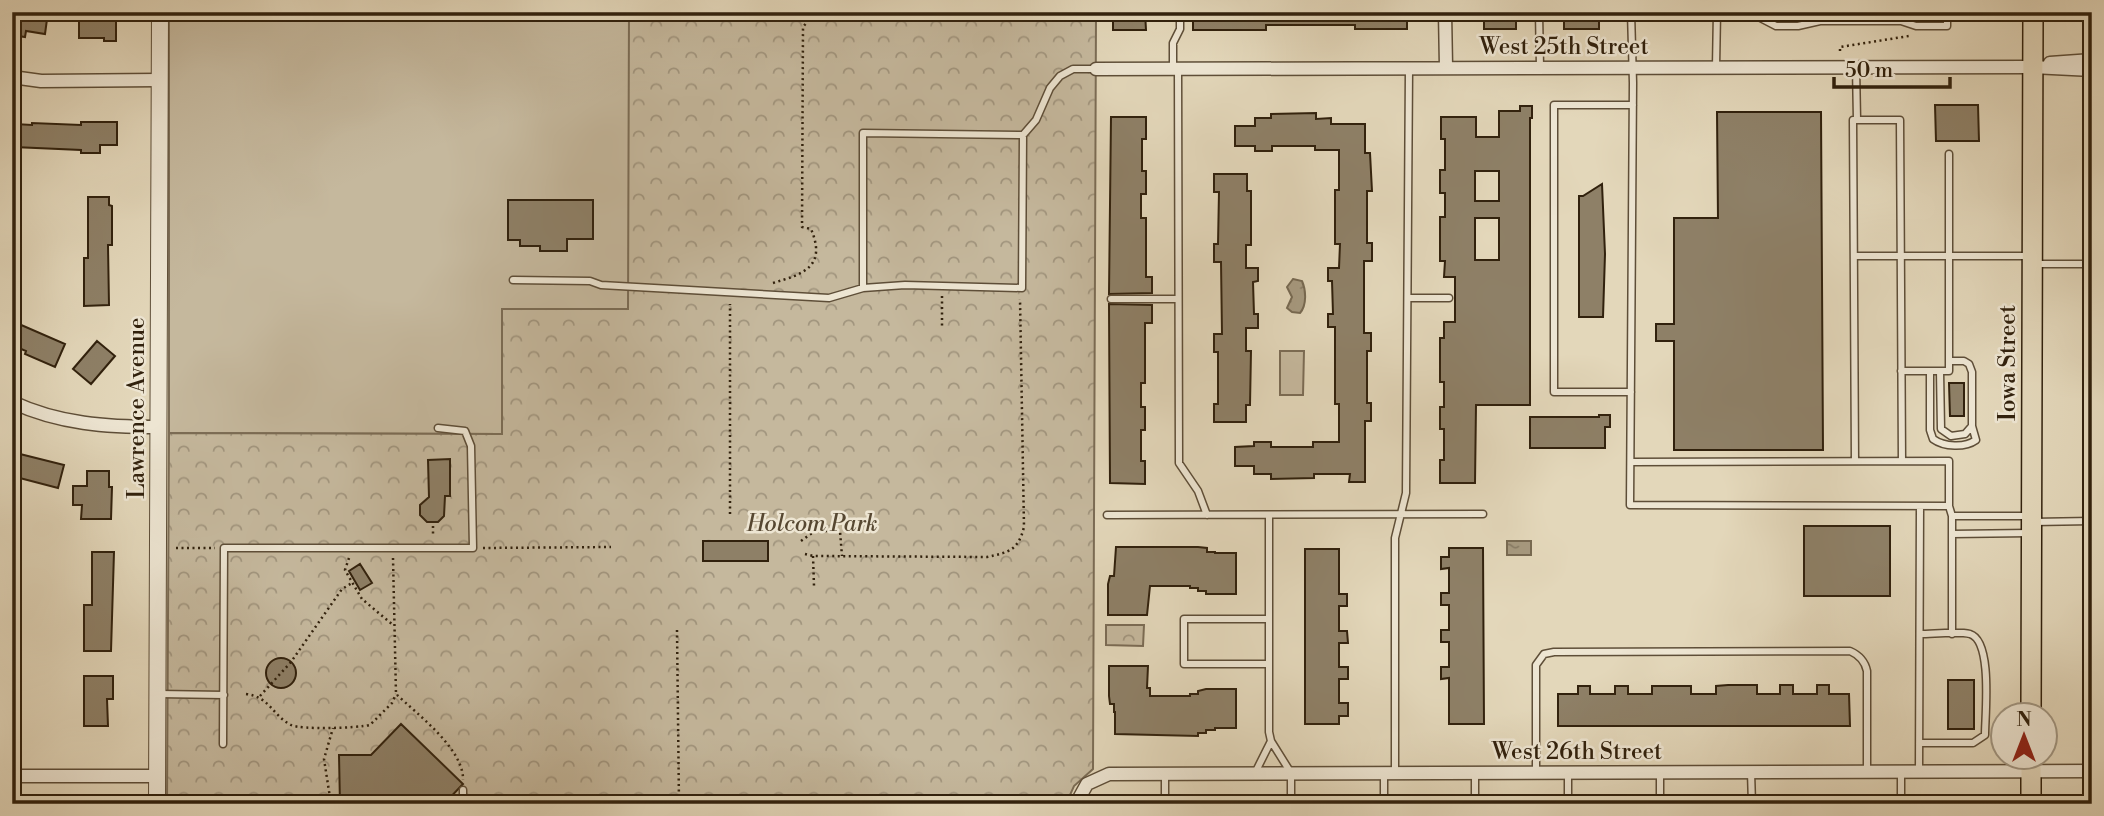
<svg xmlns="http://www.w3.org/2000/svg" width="2104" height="816" viewBox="0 0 2104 816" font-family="'Libre Bodoni',serif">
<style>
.green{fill:#c5b89d;stroke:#7b6c55;stroke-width:2}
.park{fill:url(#park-crowns);stroke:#7b6c55;stroke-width:2}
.water{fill:url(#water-ripples);stroke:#776951;stroke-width:2}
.building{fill:#8e8067;stroke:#31210d;stroke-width:2;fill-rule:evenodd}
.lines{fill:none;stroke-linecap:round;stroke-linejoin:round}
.service-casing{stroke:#5e4e38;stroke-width:9}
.minor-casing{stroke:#5e4e38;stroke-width:15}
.tertiary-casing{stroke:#5e4e38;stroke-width:18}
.trunk-casing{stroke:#31210d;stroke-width:22}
.path{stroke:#31210d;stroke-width:2.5;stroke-dasharray:2 3.5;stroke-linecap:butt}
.service{stroke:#ede5d2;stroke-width:6}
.minor{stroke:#ede5d2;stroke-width:12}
.tertiary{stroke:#ede5d2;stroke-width:16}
.trunk{stroke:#e3d7ba;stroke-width:19}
.labels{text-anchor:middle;stroke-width:5;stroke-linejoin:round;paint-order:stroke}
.street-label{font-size:23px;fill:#31210d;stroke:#ede5d2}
.park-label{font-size:23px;font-style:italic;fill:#564731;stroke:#ede5d2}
</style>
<defs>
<pattern id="park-crowns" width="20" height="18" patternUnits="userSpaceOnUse" patternTransform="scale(1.75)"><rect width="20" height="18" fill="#c5b89d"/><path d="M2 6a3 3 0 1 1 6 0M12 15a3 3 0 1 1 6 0" fill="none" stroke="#a1957e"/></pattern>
<pattern id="water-ripples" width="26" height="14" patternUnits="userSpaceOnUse" patternTransform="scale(1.75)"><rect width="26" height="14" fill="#a6997f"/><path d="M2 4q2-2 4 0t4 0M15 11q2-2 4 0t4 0" fill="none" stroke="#887c66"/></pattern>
</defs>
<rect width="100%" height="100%" fill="#e3d7ba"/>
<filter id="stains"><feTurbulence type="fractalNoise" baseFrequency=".00286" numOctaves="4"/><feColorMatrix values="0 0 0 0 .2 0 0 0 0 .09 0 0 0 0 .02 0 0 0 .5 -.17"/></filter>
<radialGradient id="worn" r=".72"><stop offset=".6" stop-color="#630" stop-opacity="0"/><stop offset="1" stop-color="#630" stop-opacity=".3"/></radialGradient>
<path class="green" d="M169,12h460v298l-127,124 -333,-1z
M1280,351h24l-1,44h-23z"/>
<path class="park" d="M629,12h467l-3,757 -19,17 -8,18h-899l2,-371 333,1v-125h126z
M1106,625h38l-1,21 -37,-1z"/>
<path class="water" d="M1293,279l9,2c4,9 5,24 -2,32l-8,-1 -5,-4 5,-11 -5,-10z
M1507,541h24v14h-24z"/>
<path class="building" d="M12,12h36l-3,22 -19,-3 -1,6 -13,-2z
M1117,12h28l1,18h-33v-13h4z
M1193,12h214v17h-52v-4h-89v5h-73z
M1484,12h32v17h-32z
M1564,12h35v17h-35z
M79,17h37v24h-12v-3h-25z
M1935,105h43l1,36h-43z
M1520,106h12v12h-2v287h-54l-1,78h-35v-23h4v-31h-4v-22h4v-25h-4v-44h4v-16h11v-45h-11l1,-16h-5v-44h5v-24h-5v-23h5v-31h-4v-22h35v20h23v-26h21zM1475,171h24v30h-24zM1475,218h24v42h-24z
M1717,112h104l2,338h-149v-109h-18v-17h18v-106h44z
M1316,113v6l15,-1v6h34v29h5l2,38h-5v52h5v18h-8v72h7v18h-4v52h4v18h-6v61h-16l1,-8h-36v4l-43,1v-5h-17v-8h-19v-19l19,-1v-4h17v5h42v-5h26v-38h-4v-77h-7v-13h5l-1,-33h-4v-13h11l1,-24h-5v-54h4v-40h-24v-4h-43v5h-17v-5h-20v-20h20v-8h16v-4z
M1111,117h35v22h-4v32h4v23h-5v24h5v59h6v16l-43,1z
M81,122h36v23h-17v8h-19v-3l-67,-3 1,-23 17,1v-2l49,2z
M1214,174h33v17h4v54h-5v23h12v13l-5,1 1,32h4v14h-12v23h5l-1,54h-4v17h-32v-18h4v-52h-4v-18h8l-1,-72h-7v-18h4l1,-52h-5z
M1602,184l3,70 -2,63h-24v-121h4z
M88,197h21v8l3,1v39h-4l1,60 -25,1v-48h4z
M508,200h85v39h-26v12h-27v-5h-20v-6h-12z
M1109,304l43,1v18h-7v60h-4v24h4v23h-4v31h4v23l-35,-1z
M12,321l53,23 -10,23 -30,-13 1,-3 -14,-6z
M97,341l18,15 -24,28 -18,-15z
M1949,383h15v33h-14z
M1599,415h11v12h-5v21h-75v-31h69z
M16,453l48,12 -6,23 -46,-12z
M450,459v37h-5l-1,20 -6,6h-11l-7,-7v-10l9,-8 -1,-37z
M87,471h22v16h3l-1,32h-30l1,-14h-9v-19h14z
M1804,526h86v70h-86z
M703,541h65v20h-65z
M1116,547h82l9,1v4h8v1h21v41h-30v-3h-8v-3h-8v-2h-40l-3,29h-39v-31l2,-8h4z
M1449,548h34l1,176h-35v-46l-8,1v-12h8v-25h-8v-12h8v-25h-8v-12h8v-25l-8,1v-12h8z
M1305,549h34v45h8v12h-8v25h8l1,12h-9v24h9v12h-9v24h9v13h-9v8h-34z
M92,552h22l-3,99h-27v-46h8z
M360,564l12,19 -12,7 -11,-19z
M266 673a15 15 0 1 1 30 0a15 15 0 1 1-30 0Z
M1109,666h39l-1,22h3v8h40v-2h8v-3l8,-2h30v39h-21v2h-9v3h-8v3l-83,-2v-22h-1v-8h-4l-1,-8z
M84,676h29v23h-6l1,27h-24z
M1948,680h26v49h-26z
M1728,685h29v9h23v-9h13v9h24v-9h12v9h20l1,32h-292v-32h20v-8h12v8h25v-8h13v8h24v-8h39v8h25v-8z
M401,724l62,60 -19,20h-104l-1,-49h32z"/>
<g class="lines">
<g class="service-casing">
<path id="service" d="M1539,12l1,55
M1631,12l2,71 -3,422 319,1
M1749,12l27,14h22l22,-5h81l7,-9
M1799,12l20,9
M2087,12v47
M1763,18l11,-6
M1901,21l15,5h31v-14
M1716,67l1,-55
M1856,67l1,53
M1173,68v-25l7,-14v-17
M1178,68l1,395 19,28 9,24
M1854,256h176
M2034,264h58
M513,280l77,1 11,4 228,13 34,-10 42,-3 117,3 1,-153
M863,288v-155l160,2 13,-15 14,-32 10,-12 13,-7h23
M1408,298h41
M1111,299h67
M1901,371h48v-217
M1930,371v59l3,9c11,8 32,9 43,1l-4,-14
M1940,371l1,58 10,7 14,-2 7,-8v-54l-3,-8 -5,-3h-15
M1631,392h-77v-287h79
M1855,461l-2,-341h47l2,341
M1631,462l318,-1v45l3,10v118
M1107,515l376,-1
M1269,515v217l2,9 20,32v31
M1952,516h78
M2033,522l59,-1
M1952,534l78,-1
M1269,619h-85v45h85
M159,694l65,1
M1919,743h54l12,-8c0,-20 8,-94 -15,-101 -12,-3 -37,0 -50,0
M223,744l1,-196h249l-2,-102 -6,-15 -27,-3
M1919,771l1,-265
M1475,772v32
M1536,772v-107l8,-11 10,-2 296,-1c9,4 15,10 17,20v100
M1568,772v32
M1751,772l1,32
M1165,773v31
M1255,773l16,-32
M1395,773v-235l11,-45 3,-424
M463,804v-14
M1384,804v-31
M1660,804v-32
M1901,804v-33"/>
</g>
<g class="minor-casing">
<path id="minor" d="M1445,12l1,55
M2050,63l42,-3
M1096,69l936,-2 60,3
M12,77l29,4 118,-1
M12,402c47,22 95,25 146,25
M12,776h145
M1076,804l11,-20 22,-10 983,-3"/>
</g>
<g class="tertiary-casing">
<path id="tertiary" d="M157,804l3,-792"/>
</g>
<g class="trunk-casing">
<path id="trunk" d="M2031,714l2,-702
M2031,804v-48"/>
</g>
<path class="path" d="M1840,51v-4l69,-11
M773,283c30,-9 54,-16 38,-54l-9,-2 1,-200 9,-11h29
M942,296v31
M730,514v-210
M433,526v11
M801,541l14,-10h25l2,25
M176,548h39
M483,548l128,-1
M805,554l8,2 174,1c22,-5 31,-6 37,-30l-4,-228
M813,556l1,30
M349,558l-4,12 17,29 31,26
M393,558l3,136c21,20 68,55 67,86
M677,630l2,174
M246,694c24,3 26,21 45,31 10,5 66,3 79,0l22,-22 4,-9
M260,696l31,-34 51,-73 10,-6
M331,804l-7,-45 9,-31"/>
<use href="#service" class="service"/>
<use href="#minor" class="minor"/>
<use href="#tertiary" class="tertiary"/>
<use href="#trunk" class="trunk"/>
</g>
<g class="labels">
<g class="street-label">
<text x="1564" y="54">West 25th Street</text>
<text transform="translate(2007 363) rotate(-90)" y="8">Iowa Street</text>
<text transform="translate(136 408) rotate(-90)" y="8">Lawrence Avenue</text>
<text x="1577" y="759">West 26th Street</text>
</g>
<g class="park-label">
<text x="812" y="531">Holcom Park</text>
</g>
</g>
<rect width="2104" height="816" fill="none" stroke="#e3d7ba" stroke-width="42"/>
<rect x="14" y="14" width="2076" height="788" fill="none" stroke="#31210d" stroke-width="3.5"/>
<rect x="21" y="21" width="2062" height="774" fill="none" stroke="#31210d" stroke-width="2"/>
<g transform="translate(2024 736)"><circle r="33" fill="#ede5d2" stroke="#a29783" stroke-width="2"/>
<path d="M0-5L12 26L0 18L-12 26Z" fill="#8f2418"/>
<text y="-10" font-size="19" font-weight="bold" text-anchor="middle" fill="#31210d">N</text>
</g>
<path d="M1834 77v10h116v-10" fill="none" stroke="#31210d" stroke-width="3.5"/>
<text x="1845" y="77" font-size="21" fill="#31210d" stroke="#ede5d2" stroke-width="5" paint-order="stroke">50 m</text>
<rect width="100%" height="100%" filter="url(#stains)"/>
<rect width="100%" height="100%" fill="url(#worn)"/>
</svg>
